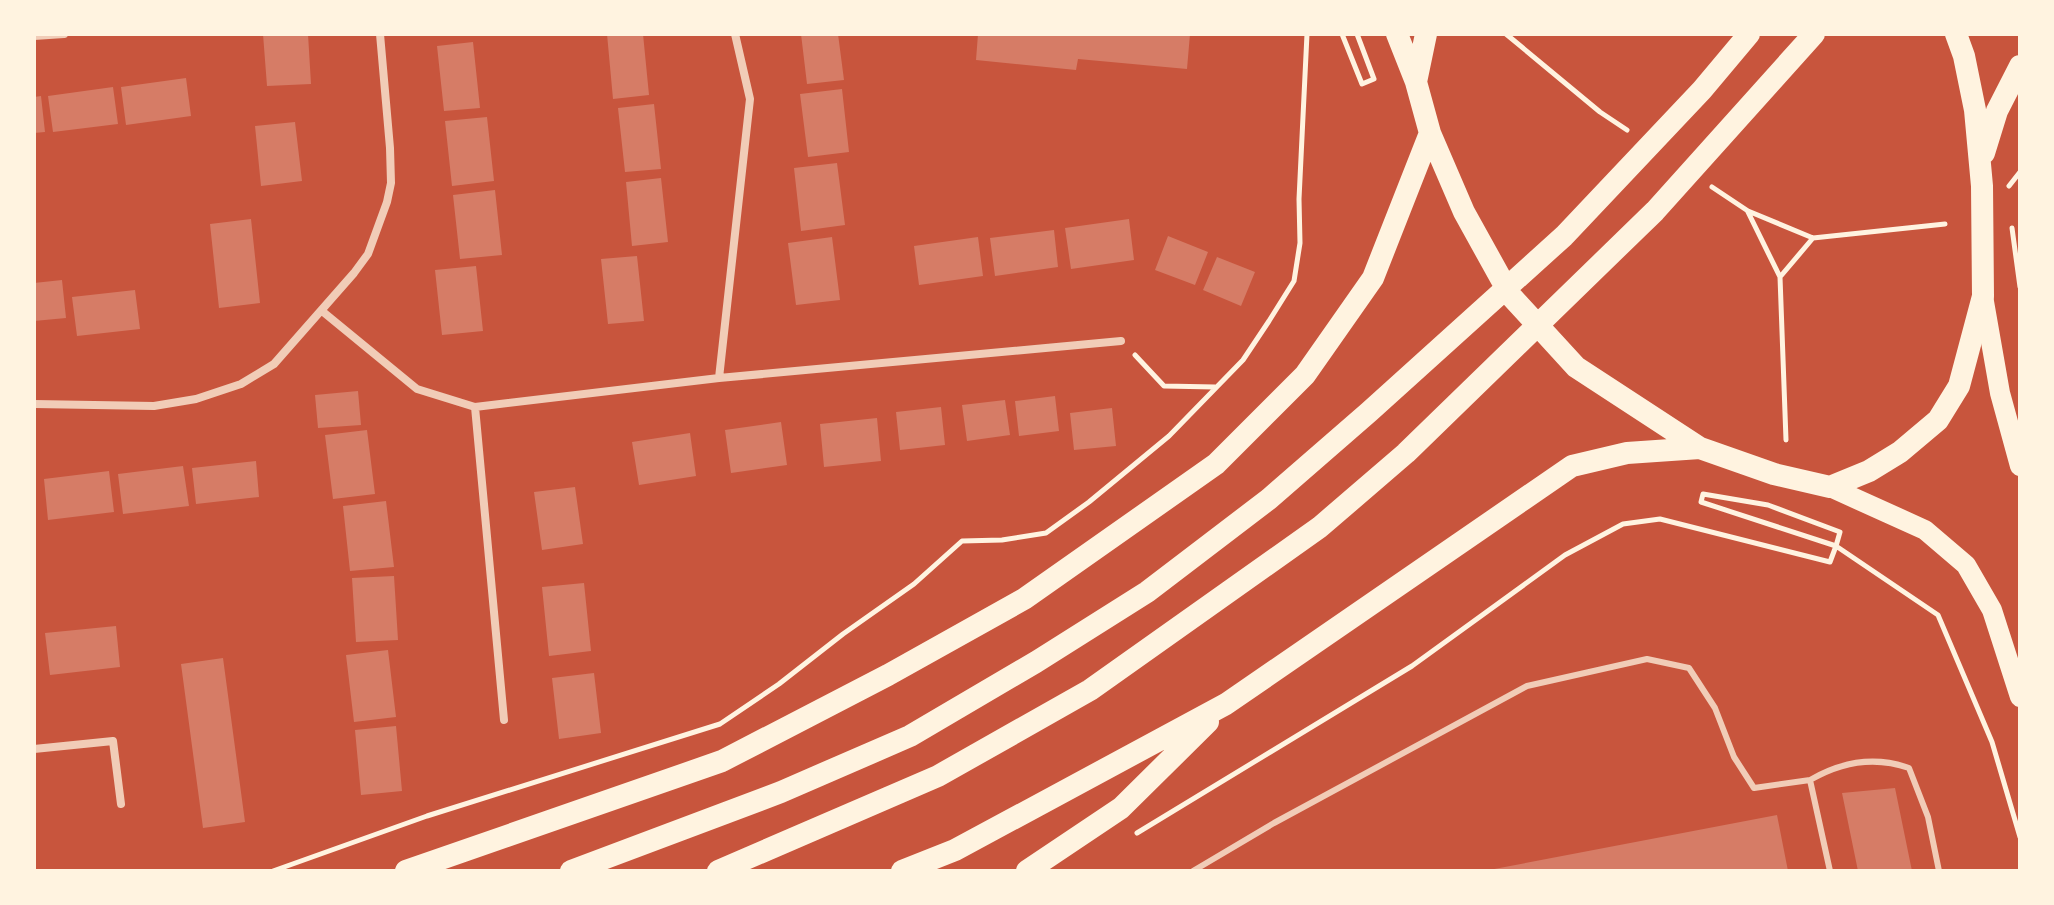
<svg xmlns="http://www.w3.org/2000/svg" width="2054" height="905" viewBox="0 0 2054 905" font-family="Commissioner,sans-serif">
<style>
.building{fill:#d67c66}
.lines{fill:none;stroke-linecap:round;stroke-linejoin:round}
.path{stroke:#fff3e0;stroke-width:5}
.service{stroke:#f1ccb7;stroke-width:6}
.minor{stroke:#f1ccb7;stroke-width:8}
.primary{stroke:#fff3e0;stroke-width:20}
.trunk{stroke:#fff3e0;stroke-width:22}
</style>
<rect width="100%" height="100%" fill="#c8553d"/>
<path class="building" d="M263,34h45l3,50 -44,2z
M607,34h36l6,61 -36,4z
M801,34h37l6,46 -37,4z
M978,34h212l-3,35 -109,-10 -2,11 -100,-10z
M473,42l7,66 -36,3 -7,-65z
M186,78l5,38 -65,9 -5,-38z
M113,87l5,37 -65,8 -5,-36z
M842,89l7,63 -41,5 -8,-63z
M41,96l4,36 -11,1v-36z
M654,104l7,65 -36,3 -7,-64z
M487,117l7,64 -42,5 -7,-65z
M295,122l7,59 -41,5 -6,-60z
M837,163l8,62 -44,6 -7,-63z
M661,178l7,64 -36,4 -6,-64z
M495,190l7,65 -42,4 -7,-64z
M251,219l9,84 -41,5 -9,-84z
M1129,219l5,41 -63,9 -6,-41z
M1054,230l4,37 -63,9 -5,-38z
M1168,236l40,16 -13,33 -40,-15z
M832,237l8,63 -44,5 -8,-62z
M978,237l5,39 -64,9 -5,-39z
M637,256l7,65 -36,3 -7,-65z
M1217,257l38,15 -14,34 -38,-16z
M476,266l7,65 -41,4 -7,-65z
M62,280l4,38 -32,3v-38z
M135,290l5,39 -63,7 -5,-39z
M358,391l3,34 -43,3 -3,-33z
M1055,396l4,35 -40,5 -4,-35z
M1005,400l5,35 -43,6 -5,-36z
M941,407l4,38 -45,5 -4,-38z
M1112,408l4,38 -42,4 -4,-37z
M877,418l4,43 -57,6 -4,-43z
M781,422l6,43 -56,8 -6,-43z
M367,430l8,64 -42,5 -8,-64z
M690,433l6,43 -57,9 -7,-43z
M256,461l3,36 -63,7 -4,-36z
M183,466l6,40 -66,8 -5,-40z
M109,471l5,41 -66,8 -4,-41z
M575,487l8,57 -41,6 -8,-58z
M386,501l8,66 -44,4 -7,-65z
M394,576l4,64 -42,2 -4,-64z
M584,583l7,68 -42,5 -7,-69z
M116,626l4,41 -70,8 -5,-42z
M388,650l8,67 -42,5 -8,-67z
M223,658l22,164 -42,6 -22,-164z
M594,673l7,60 -42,6 -7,-61z
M396,726l6,65 -41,4 -6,-65z
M1895,788l17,83h-54l-16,-78z
M1777,815l11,56h-299v-1z"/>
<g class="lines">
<path class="path" d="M1342,34l20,50 12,-5 -17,-45
M1506,34l94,78 27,18
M2009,186l11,-14
M1712,187l36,24 65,27 132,-14
M1748,212l32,65
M2012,228l8,59
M1135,355l29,31 51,1
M1786,440l-6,-163 33,-39
M1137,833l275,-167 153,-111 58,-31 37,-5 170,43 6,-16 -135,-44 2,-8 65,11 72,27 -4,14 102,69 54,127 28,95
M273,871l154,-55 293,-92 59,-40 64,-50 71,-50 48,-43 40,-1 44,-7 43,-31 80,-66 74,-76 26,-39 25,-40 6,-38 -1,-44 8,-165"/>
<path class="service" d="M1810,780c31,-18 65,-24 99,-12l19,49 11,54
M1193,871l81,-48 253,-137 120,-27 42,9 26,40 19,49 20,31 56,-8 20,91"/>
<path class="minor" d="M34,36l30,-2
M322,311l95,78 58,18 244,-29 402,-37
M719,378l31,-279 -15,-65
M34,404l120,2 42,-7 45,-15 33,-20 80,-91 14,-19 19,-52 4,-19 -1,-35 -10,-114
M475,407l29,313
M34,749l79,-8 8,63"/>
<path class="primary" d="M1983,296l17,97 20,73
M1830,487l95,43 41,35 26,45 28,87"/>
<path class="trunk" d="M1397,34l19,48
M1426,34l-10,48 14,51 34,79 46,83 66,72 124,81 74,26 56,13 39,-16 31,-19 38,-32 21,-34 24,-90 -1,-110 -7,-76 -11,-54 -8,-22
M1984,153l13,-42 23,-45
M406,871l316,-110 166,-86 136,-76 192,-135 89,-89 68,-97 57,-145
M571,871l210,-79 129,-56 126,-74 111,-70 122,-93 100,-87 195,-176 138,-146 47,-56
M718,871l220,-95 152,-86 230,-163 86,-74 249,-242 159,-177
M902,871l53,-21 271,-146 346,-238 55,-13 73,-5
M1027,871l94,-63 87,-86"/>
</g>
<rect width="2054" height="905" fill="none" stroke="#fff3e0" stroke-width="72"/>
</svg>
